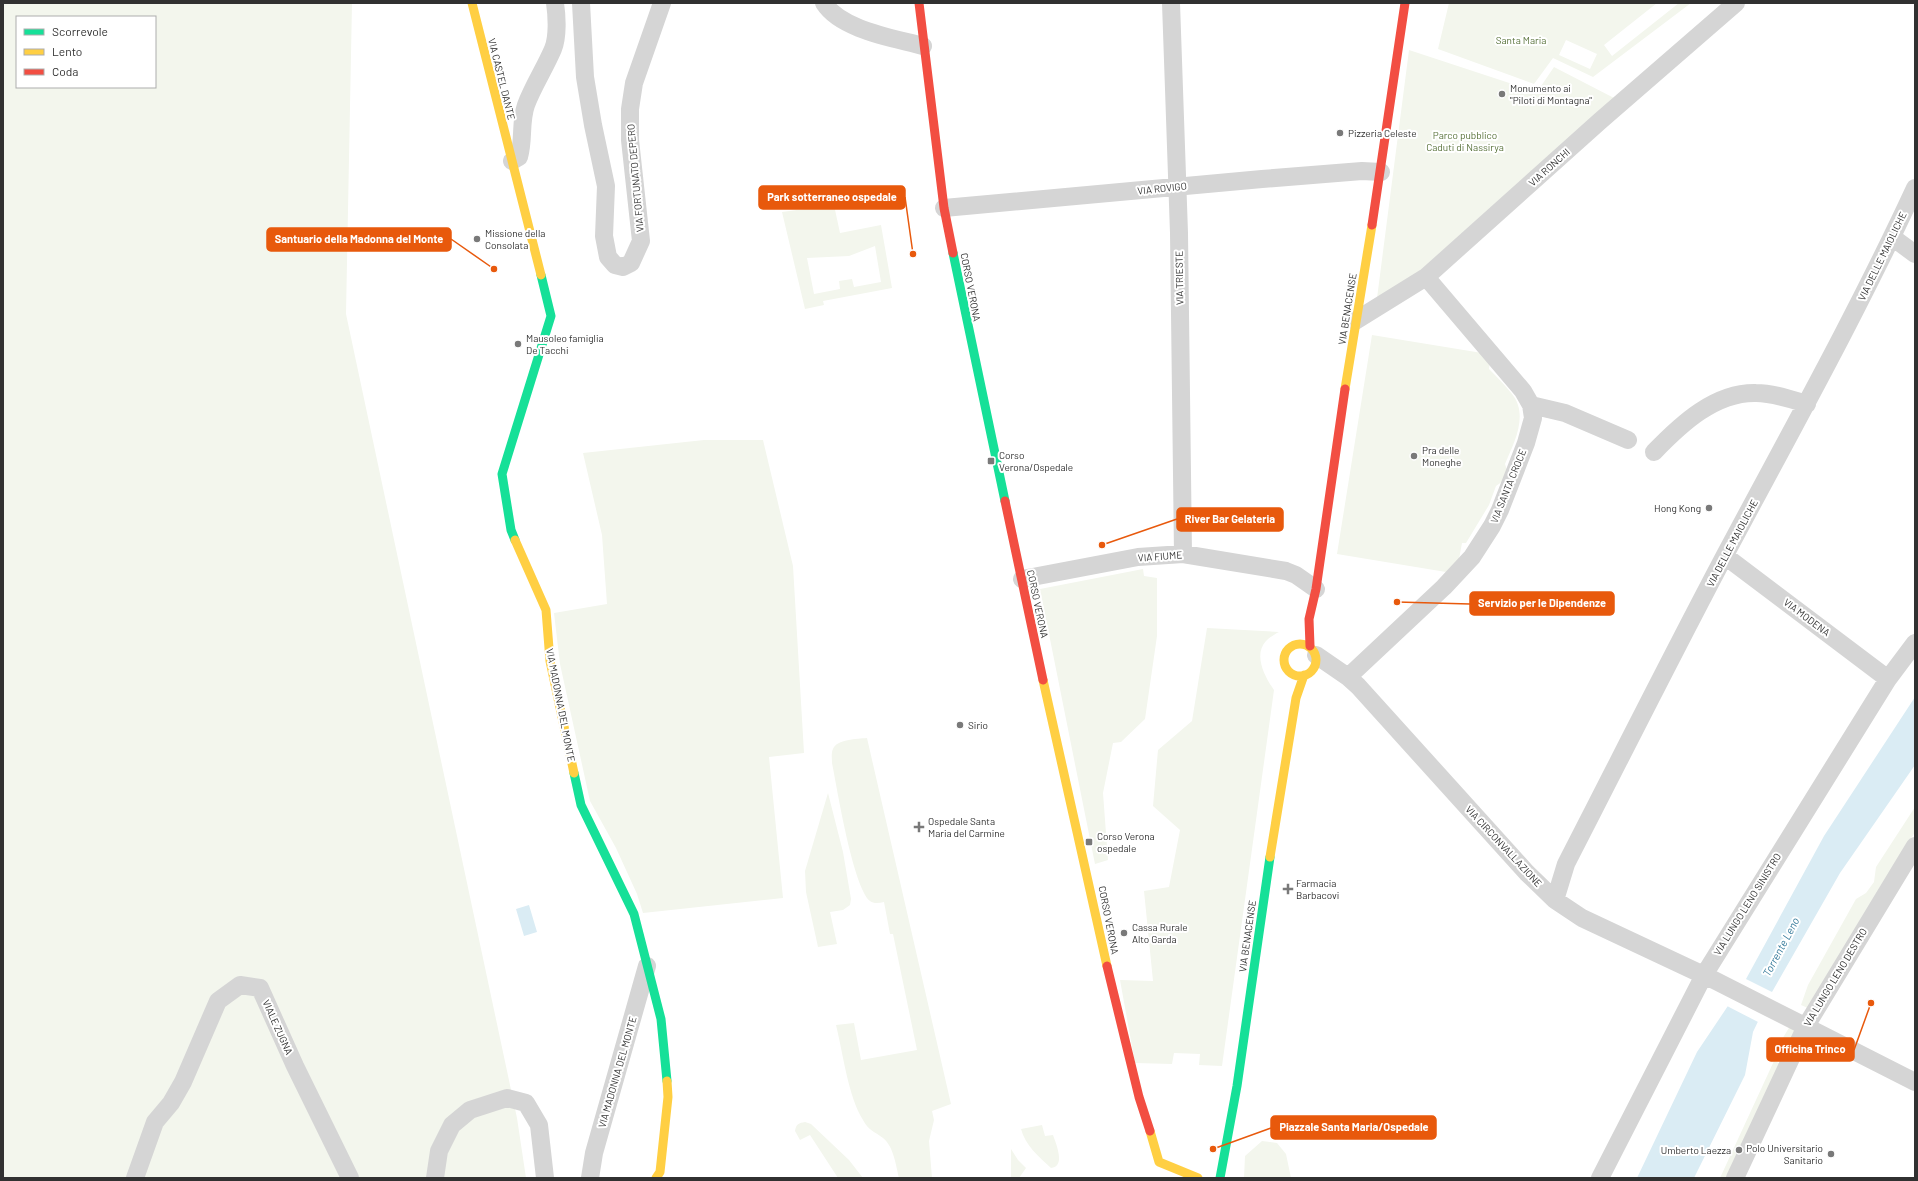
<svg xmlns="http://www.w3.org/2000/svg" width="1918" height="1181" viewBox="0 0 1918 1181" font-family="Barlow,sans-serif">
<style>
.green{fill:#f3f6ed;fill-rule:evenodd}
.water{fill:#daecf4}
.pier{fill:#fff}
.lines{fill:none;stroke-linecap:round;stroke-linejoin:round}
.street{stroke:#d5d5d5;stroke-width:18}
.fast{stroke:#16e098;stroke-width:9}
.slow{stroke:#ffcf43;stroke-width:9}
.jam{stroke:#f24e42;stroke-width:9}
.poi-dot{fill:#797979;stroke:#fff;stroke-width:1.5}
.labels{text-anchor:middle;stroke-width:4;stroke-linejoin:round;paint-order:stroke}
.park-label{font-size:10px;fill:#58723a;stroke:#fff}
.street-label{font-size:10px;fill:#313131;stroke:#fff}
.poi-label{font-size:10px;fill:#313131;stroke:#fff;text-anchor:start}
.water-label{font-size:11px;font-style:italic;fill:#377b9b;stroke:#fff}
.leader{fill:none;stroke:#e8590c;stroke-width:1.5}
.callout-dot{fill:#e8590c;stroke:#fff;stroke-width:1.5}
.callout{fill:#e8590c;stroke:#e8590c;stroke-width:1.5}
.callout-label{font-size:11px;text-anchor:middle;font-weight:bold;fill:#fff}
</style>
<rect width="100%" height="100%" fill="#fff"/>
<path class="green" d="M3,3h349l-6,311 171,804 9,60h-523zM17,17h138v70h-138z
M1449,3h208l-53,42 8,11 67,-53h12l-98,74 -40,-19 -19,26 -96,-35zM1566,40l31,14 -7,15 -31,-14z
M1409,50l128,42 17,-25 60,31 -219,195 -19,13z
M834,205l6,28 41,-8 11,63 -69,13 1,4 -19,4 -23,-97zM875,246l6,36 -27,5 -2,-8 -13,2 1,8 -26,5 -7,-36 42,-2z
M1372,335l110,18 8,9 -1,7c8,8 16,16 23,25 17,21 2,49 -7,70l2,6 -4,11 -7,5 -7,19 -23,38h-4l-3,16 -13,13 -109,-18z
M704,440h59l30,126 11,187 -35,4 14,141 -140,15 -6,-19 -21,-46 -26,-47 -30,-137 -6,-51 53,-9 -5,-69 -19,-82z
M1143,569l1,7 13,2v58l-12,83 -24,23 -8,1 -10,50 5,67 -13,4 -55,-275z
M1207,628l72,4c-4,2 -9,5 -13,9 -13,14 -1,36 8,49l-52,376 -23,-1 1,-11 -26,-1 -2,11 -37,-1 -15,-83 33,1 -9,-90 25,-4 11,-57 -27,-24 5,-56 34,-29z
M867,738l84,366 -19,7 2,9 -5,21 3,37h-33c-3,-12 -5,-31 -16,-40 -9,-7 -14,-7 -20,-18 -15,-24 -20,-67 -27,-95l18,-2 7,37 56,-10 -24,-116h-3l-6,-32c-5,1 -10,2 -14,-1 -17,-14 -33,-113 -38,-138 0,-4 -1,-10 1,-14 4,-10 24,-10 34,-11z
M828,793l15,59 8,47 -1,6 -7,5 -13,2 7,32 -19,3 -12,-55 -1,-21z
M1915,807v25l-105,177 -9,-4 7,-20 48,-86 10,-6 8,-11 2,-15z
M1792,1023l9,5 -14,27 -11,-6z
M1774,1061l10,4 -52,113h-12z
M805,1122l6,2 38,36 14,18h-25l-28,-43 -10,5 -5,-9c1,-7 4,-8 10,-9z
M1042,1125l3,11 8,-1c3,9 13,31 -2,33 -12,-11 -26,-23 -30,-39z
M1262,1141l15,2 9,11 5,24h-47l1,-22z
M1011,1149l7,11 8,8 -7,10h-8z"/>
<path class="water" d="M1915,697v68l-75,108 -68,119 -19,40 -8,43 -51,103h-57l60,-126 49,-73 78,-143z
M529,905l8,27 -13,4 -8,-27z"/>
<path class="pier" d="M1744,978l30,15 -14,30 -33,-17z"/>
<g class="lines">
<path class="street" d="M581,3l4,74 8,48 13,61 -2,50 4,21 7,8 8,2 8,-4 10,-22 -11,-101v-31l4,-26 28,-80
M824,3c17,27 70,35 99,43
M1171,3l8,230 4,321
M512,161l7,-4c5,-17 1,-35 7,-52 7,-19 19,-37 27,-56 5,-12 4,-33 2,-46
M944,208l318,-29 100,-8 19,1
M1892,237l23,17
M1355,321l71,-44 174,-156 136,-118
M1531,405l34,8 63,27
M1654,452c27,-28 61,-60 102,-59 17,0 34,6 51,11
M1725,556l163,123
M1022,579l116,-22 45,-3 103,17 10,4 20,14
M1316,655l32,22 10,9 169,187 28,27 27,18 132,62 201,102
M1348,677l96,-90 28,-30 20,-31 8,-16 26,-67 7,-25 -2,-13 -8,-14 -97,-114
M1555,900l11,-36c53,-103 105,-207 159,-309 65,-122 132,-242 190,-367
M135,1178l20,-56 16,-19 12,-21 35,-81 22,-16 20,3 35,78 55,112
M435,1178l4,-27 13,-26 18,-15 37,-12 19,5 13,22 6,53
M590,1178l4,-25 53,-187
M1600,1178l104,-203 184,-296 27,-36
M1735,1178l71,-152 109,-180"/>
<path class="fast" d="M953,253l52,248
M515,540l-4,-10 -9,-56 49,-158 -10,-41
M574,773l7,32 53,109 27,105 6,62
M1220,1178l17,-92 33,-229"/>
<path class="slow" d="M472,3l69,272
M1345,389l27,-164
M515,540l31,70 4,51 24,112
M1284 660a16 16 0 1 1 32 0a16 16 0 1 1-32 0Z
M1043,680l64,286
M1270,857l26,-159 8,-23
M1150,1131l9,31 39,16
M656,1178l4,-6 8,-75 -1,-16"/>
<path class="jam" d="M919,3l25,205 9,45
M1372,225l33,-222
M1005,501l38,179
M1310,646l-1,-27 7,-30 29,-200
M1107,966l32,131 11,34"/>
</g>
<g class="poi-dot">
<circle cx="1502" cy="94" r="4"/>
<circle cx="1340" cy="133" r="4"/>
<circle cx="477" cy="239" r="4"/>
<circle cx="518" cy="344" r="4"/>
<circle cx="1414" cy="456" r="4"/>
<rect x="987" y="457" width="8" height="8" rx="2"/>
<circle cx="1709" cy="508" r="4"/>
<circle cx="960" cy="725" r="4"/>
<path d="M917 821h4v4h4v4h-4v4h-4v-4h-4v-4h4z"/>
<rect x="1085" y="838" width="8" height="8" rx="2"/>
<path d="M1286 883h4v4h4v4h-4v4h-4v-4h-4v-4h4z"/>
<circle cx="1124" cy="933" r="4"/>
<circle cx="1739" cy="1150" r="4"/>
<circle cx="1831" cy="1154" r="4"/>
</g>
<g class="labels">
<g class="park-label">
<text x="1521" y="44">Santa Maria</text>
<text x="1465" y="139">Parco pubblico<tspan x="1465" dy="12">Caduti di Nassirya</tspan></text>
</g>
<g class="street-label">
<text transform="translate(502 79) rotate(76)" y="4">VIA CASTEL DANTE</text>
<text transform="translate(1549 167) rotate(-42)" y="4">VIA RONCHI</text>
<text transform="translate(635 178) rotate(-95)" y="4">VIA FORTUNATO DEPERO</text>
<text transform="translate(1162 188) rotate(-6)" y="4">VIA ROVIGO</text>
<text transform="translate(1882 256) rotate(-64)" y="4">VIA DELLE MAIOLICHE</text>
<text transform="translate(1179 278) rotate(-91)" y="4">VIA TRIESTE</text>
<text transform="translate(971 287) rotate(79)" y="4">CORSO VERONA</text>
<text transform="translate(1347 309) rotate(-81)" y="4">VIA BENACENSE</text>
<text transform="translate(1508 486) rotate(-68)" y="4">VIA SANTA CROCE</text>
<text transform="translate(1732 543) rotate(-62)" y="4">VIA DELLE MAIOLICHE</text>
<text transform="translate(1160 556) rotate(-4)" y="4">VIA FIUME</text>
<text transform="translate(1038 604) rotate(78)" y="4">CORSO VERONA</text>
<text transform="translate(1807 617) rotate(37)" y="4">VIA MODENA</text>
<text transform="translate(561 705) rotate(79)" y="4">VIA MADONNA DEL MONTE</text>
<text transform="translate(1504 846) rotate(47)" y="4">VIA CIRCONVALLAZIONE</text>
<text transform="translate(1747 904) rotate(-58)" y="4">VIA LUNGO LENO SINISTRO</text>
<text transform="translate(1109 920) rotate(79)" y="4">CORSO VERONA</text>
<text transform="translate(1247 936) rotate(-82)" y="4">VIA BENACENSE</text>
<text transform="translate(1835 977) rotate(-59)" y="4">VIA LUNGO LENO DESTRO</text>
<text transform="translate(278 1027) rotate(66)" y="4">VIALE ZUGNA</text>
<text transform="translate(617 1072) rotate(-74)" y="4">VIA MADONNA DEL MONTE</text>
</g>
<g class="poi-label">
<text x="1510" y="92">Monumento ai<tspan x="1510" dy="12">"Piloti di Montagna"</tspan></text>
<text x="1348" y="137">Pizzeria Celeste</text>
<text x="485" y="237">Missione della<tspan x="485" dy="12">Consolata</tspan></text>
<text x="526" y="342">Mausoleo famiglia<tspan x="526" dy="12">De Tacchi</tspan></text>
<text x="1422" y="454">Pra delle<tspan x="1422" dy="12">Moneghe</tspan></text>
<text x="999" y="459">Corso<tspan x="999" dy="12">Verona/Ospedale</tspan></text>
<text x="1701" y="512" text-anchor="end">Hong Kong</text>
<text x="968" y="729">Sirio</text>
<text x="928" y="825">Ospedale Santa<tspan x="928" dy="12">Maria del Carmine</tspan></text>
<text x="1097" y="840">Corso Verona<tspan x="1097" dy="12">ospedale</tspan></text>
<text x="1296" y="887">Farmacia<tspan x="1296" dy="12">Barbacovi</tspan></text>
<text x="1132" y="931">Cassa Rurale<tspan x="1132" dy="12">Alto Garda</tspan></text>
<text x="1823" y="1152" text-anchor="end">Polo Universitario<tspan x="1823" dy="12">Sanitario</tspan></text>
<text x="1731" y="1154" text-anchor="end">Umberto Laezza</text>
</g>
<g class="water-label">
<text transform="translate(1781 947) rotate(-62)" y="4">Torrente Leno</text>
</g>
</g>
<path class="leader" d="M913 254L905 197M494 269L451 239M1102 545L1177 519M1397 602L1470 604M1871 1003L1854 1050M1213 1149L1271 1128"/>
<g class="callout-dot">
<circle cx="913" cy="254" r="4"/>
<circle cx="494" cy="269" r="4"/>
<circle cx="1102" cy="545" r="4"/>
<circle cx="1397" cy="602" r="4"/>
<circle cx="1871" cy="1003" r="4"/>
<circle cx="1213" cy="1149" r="4"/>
</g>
<g class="callout">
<rect x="759" y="186" width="146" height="23" rx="4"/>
<rect x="267" y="228" width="184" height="23" rx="4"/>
<rect x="1177" y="508" width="106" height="23" rx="4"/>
<rect x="1470" y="592" width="144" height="23" rx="4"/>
<rect x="1767" y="1038" width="87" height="23" rx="4"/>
<rect x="1271" y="1116" width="165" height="23" rx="4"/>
</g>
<g class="callout-label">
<text x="832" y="201">Park sotterraneo ospedale</text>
<text x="359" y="243">Santuario della Madonna del Monte</text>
<text x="1230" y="523">River Bar Gelateria</text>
<text x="1542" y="607">Servizio per le Dipendenze</text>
<text x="1810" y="1053">Officina Trinco</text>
<text x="1354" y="1131">Piazzale Santa Maria/Ospedale</text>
</g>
<rect width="1918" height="1181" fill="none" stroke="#313131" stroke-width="8"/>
<rect x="16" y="16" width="140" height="72" fill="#ffffff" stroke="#adadad"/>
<rect x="24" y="29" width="20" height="6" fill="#16e098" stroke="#adadad"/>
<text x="52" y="36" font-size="12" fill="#313131">Scorrevole</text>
<rect x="24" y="49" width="20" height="6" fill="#ffcf43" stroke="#adadad"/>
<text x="52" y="56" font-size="12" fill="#313131">Lento</text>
<rect x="24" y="69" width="20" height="6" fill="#f24e42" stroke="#adadad"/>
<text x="52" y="76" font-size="12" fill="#313131">Coda</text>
</svg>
